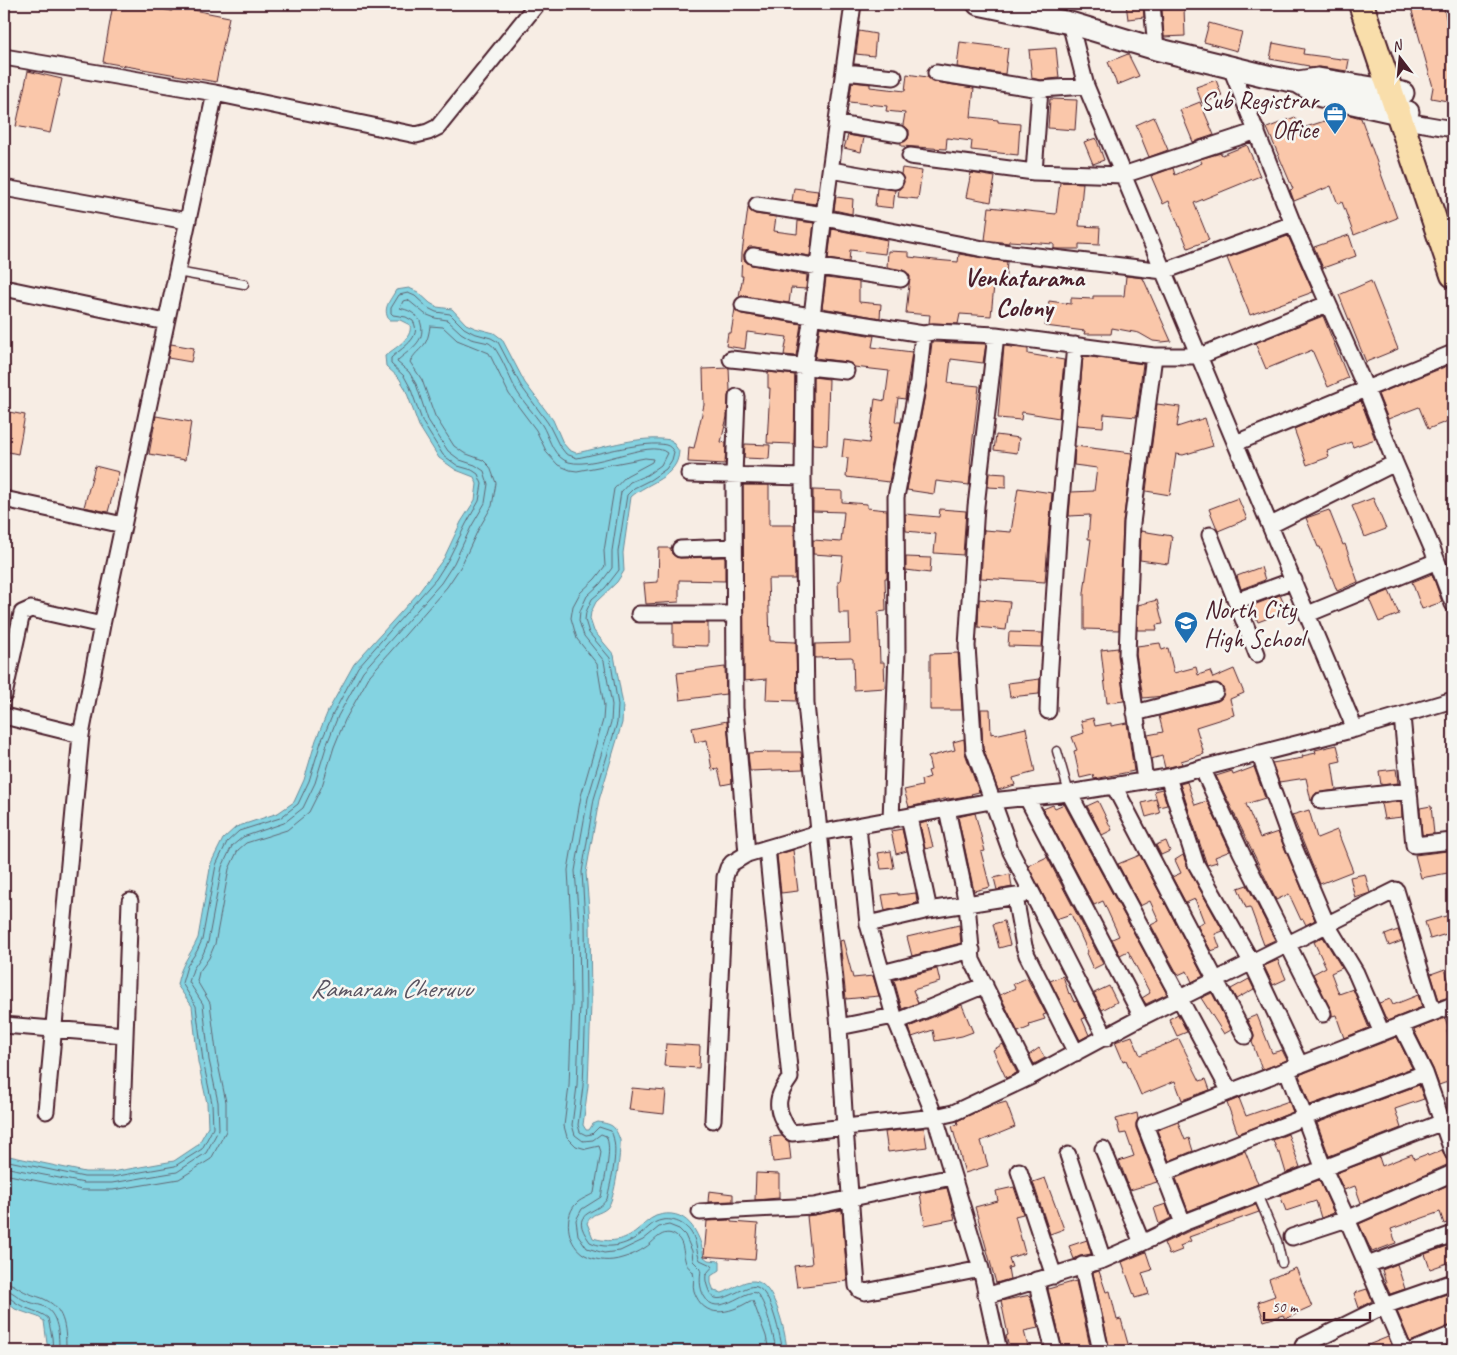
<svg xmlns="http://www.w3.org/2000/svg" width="1457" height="1355" viewBox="0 0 1457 1355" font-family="Caveat,sans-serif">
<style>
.water{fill:#84d3e1;stroke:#6d8b98}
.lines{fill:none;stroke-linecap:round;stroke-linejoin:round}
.shore{stroke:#616774;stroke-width:1}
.building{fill:#fac7aa;stroke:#4a1f2b}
.lane-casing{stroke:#4a1f2b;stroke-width:11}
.street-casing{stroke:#4a1f2b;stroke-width:19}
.secondary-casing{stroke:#4a1f2b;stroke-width:25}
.primary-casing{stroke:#4a1f2b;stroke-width:28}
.lane{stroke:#f6f6f2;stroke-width:8}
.street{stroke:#f6f6f2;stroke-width:15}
.secondary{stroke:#f6f6f2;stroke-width:21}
.primary{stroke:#f9deab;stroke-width:24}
.labels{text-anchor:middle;stroke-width:5;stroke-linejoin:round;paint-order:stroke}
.poi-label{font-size:25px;fill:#4a1f2b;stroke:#f6f6f2;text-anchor:end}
.neighbourhood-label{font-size:26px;font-weight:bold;fill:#4a1f2b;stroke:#f6f6f2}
.water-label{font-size:26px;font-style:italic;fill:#5b5562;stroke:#f6f6f2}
</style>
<rect width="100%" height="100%" fill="#f7ede4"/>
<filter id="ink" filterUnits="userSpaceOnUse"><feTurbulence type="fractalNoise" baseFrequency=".02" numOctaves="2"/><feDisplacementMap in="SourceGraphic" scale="10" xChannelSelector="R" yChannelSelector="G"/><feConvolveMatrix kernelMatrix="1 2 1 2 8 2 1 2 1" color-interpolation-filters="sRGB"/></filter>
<g filter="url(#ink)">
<path class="water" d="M409,288l9,4 12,11 7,4 15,2 14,15 9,4 19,5 8,6 23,44 28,37 10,23 6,7 7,3c31,-6 63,-18 95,-13l8,11c-1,27 -32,31 -48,46l-8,56 1,18 -7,11 -21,20 -5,10 -1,7 4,12 20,24 9,50 -1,18 -23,77 -13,73 4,48 1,83 -3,82 -5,39 3,5h3l4,-6 5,-2c6,1 14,2 17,7 2,3 4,8 5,11 1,11 -5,61 -13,68 -8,7 -15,4 -20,15l6,15c16,5 31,3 44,-8 6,-4 11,-11 19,-14 30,-10 44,16 48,41l4,3 12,1v9l-9,6v7l3,8 8,2c10,-3 21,-13 32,-12 21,1 32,53 33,70h-739l-4,-30 -6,-4 -23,-8 -11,-9v-145l81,17h27l62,-11 24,-16 10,-18 -1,-24 -9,-41 -6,-56 -15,-21c3,-20 13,-29 21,-47l13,-75 12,-24 13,-12 42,-14 16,-11 10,-22 12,-40 12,-29 26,-47 65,-72 25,-34 17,-36 14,-22 2,-16 -3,-7 -18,-7 -17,-12 -20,-32 -14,-38 -6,-10 -13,-12 -1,-10c9,-8 28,-17 25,-31l-10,-5h-11c-7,-12 1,-19 7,-30z"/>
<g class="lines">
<path class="shore" d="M4,1160l80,17h28l63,-11 27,-17 11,-21 -1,-25 -9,-42 -7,-55 -14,-23 5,-17 10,-15 5,-11 14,-75 11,-23 12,-11 41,-13 18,-14 11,-23 12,-39 12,-28 25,-47 78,-88 12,-19 18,-36 13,-23 3,-17 -4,-10 -6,-4 -14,-4 -15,-11 -20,-32 -13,-36 -6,-11 -13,-12v-6c10,-10 32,-20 22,-37l-7,-4 -13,-2 -2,-2v-5l8,-13 9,-2 7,3 13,12 8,4 14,2 14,14 9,5 18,5 7,4 23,44 27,37 11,22 7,9 11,4c21,-4 70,-18 89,-13 4,1 6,4 8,7l-2,8 -6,9 -16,11 -16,8 -7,7 -9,57 1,18 -14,18 -13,11 -6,13 -1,8 4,13 21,25 8,47 -1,18 -23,76 -12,73 3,49 1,83 -3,82 -5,39 2,7 6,3 6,-1 7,-7 12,4c9,18 0,49 -4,68 -11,17 -40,11 -17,43 17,8 36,4 51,-8 5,-4 9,-9 15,-12 13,-6 29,0 36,12 5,8 4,18 8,26l13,6c-2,3 -5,5 -7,9 -1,5 1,11 3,16 8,21 35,-9 48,-4 15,6 23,50 26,64
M4,1167l80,16h28l65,-11 29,-19 13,-24 -1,-27 -9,-42 -6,-56 -14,-22 4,-13 10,-15 5,-12 14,-75 10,-21 11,-9 41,-14 19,-15 12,-25 12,-39 11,-28 25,-45 78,-88 13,-20 17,-36 14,-24 3,-19 -4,-13 -9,-6 -15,-5 -12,-9 -20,-31 -12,-36 -7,-12 -12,-10 1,-2c11,-10 28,-18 23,-36 -1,-5 -5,-9 -10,-12 -3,-2 -8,-3 -11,-4l3,-7 5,-1 17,14 10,4 12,2 14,13 10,6 18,4 5,4c9,13 14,27 21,41 7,13 18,24 27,37 7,11 9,27 22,35 24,14 86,-23 103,-7l-6,12 -14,10 -17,7 -9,10 -9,59v17l-12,16 -13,12 -7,15 -1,10 5,15 20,25 8,44 -1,17 -23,76 -13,73 4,51 1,82 -3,82 -5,39 3,10 8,6 10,-1 8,-6 5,2c7,13 -2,45 -5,61l-19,12 -6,11 2,15 9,13 17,5 16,-2 23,-11 16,-13 10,-2 10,4 6,6 7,16 1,10 8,8c-1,9 -2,18 3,27 13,24 41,-8 52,-3 9,5 19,48 20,58
M4,1174l78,16h31l66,-11 32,-20 15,-28v-29l-9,-43 -7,-56 -13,-22 2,-9 10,-14 6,-14 14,-75 9,-19 8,-7 41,-13 22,-18 13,-26 12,-39 11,-27 25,-45 77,-88 14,-21 17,-36 14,-24 4,-23 -6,-16 -7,-7 -19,-7 -10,-7 -19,-30 -13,-36 -12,-18c9,-17 17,-11 20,-36l13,1 14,13 32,13 20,41 27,36 11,23 11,12 12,5 7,1 68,-13 8,1 -1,3 -26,14 -12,13 -10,62 1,15 -10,13 -15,14 -7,13 -2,12 6,21 20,25 7,42 -1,14 -22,76 -13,74 3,52 1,82 -3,82 -5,40 3,11 9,9 10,3 13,-3 2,6 -7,41c-6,4 -14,6 -19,12 -12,14 -7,41 10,50 12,6 25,7 37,3 8,-2 17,-6 24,-11 8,-5 15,-17 26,-13 13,5 10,18 14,29 1,4 5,6 7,9 2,5 -1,13 1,19 10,29 35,23 56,10h3l13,35 3,15
M4,1282c10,1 15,8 24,11 6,3 13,4 18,7 20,10 20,32 20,51
M4,1290c8,0 13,7 20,10 6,3 13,4 19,6 16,8 16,29 16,45
M4,1296c6,1 9,5 14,8 10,6 21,7 30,14l4,19 1,14"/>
</g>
<path class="building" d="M113,4h21l38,7 1,-5 56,11 -13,65 -113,-20z
M1126,4h17l1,13 -16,2z
M1410,4h33l8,36 2,-1v63l-22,-4 2,-11z
M1184,8l1,28 -21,1 -2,-28z
M1209,23l33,9 -5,19 -33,-9z
M859,31l17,3 -2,22 -18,-2z
M960,42l48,6 -3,26 -48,-7z
M1273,43l31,6 -1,5 46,6 -2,11 -27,-4 -12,1 1,-2 -39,-7z
M1056,48l3,30 -19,2 -8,-2 -3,-28z
M1128,54l11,22 -22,9 -9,-23z
M28,71l34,8 -12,54 -34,-7z
M907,74l20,3 8,5 39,6 -3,29 27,3v2l22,2 -2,31 -47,-5 1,-9 -25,-3 -1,11 -45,-3v-3l7,-4 1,-4v-5l-6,-5 2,-12 -19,-2 1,-5 -38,-4 3,-20 18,2v3l35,4z
M1216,80l6,16 -20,7 -6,-16z
M1050,99l27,1 -2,30 -27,-2z
M1200,102l14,33 -21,7 -13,-32z
M1346,114l15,4 36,100 -43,17 -12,-33 -4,2 -7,-18 -37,15 -4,-11 3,-1 -26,-61 28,-11 5,12z
M1154,117l14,33 -19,7 -13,-32z
M848,135l16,3 -3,14 -17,-4z
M1096,138l8,22 -11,4 -9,-22z
M1247,145l13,31 -66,27 15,37 -21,8 -19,-47 -6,3 -12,-28 22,-8 2,7 27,-12 -2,-4 21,-6 1,2z
M902,168l20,3 -4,28 -20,-2 1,-8 5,-7 -3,-8z
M971,173l24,4 -4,25 -25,-5z
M1060,182l23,1 -4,43 21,1 -1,18 -20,-1v5h-25v-5l-45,-3v2l-24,-3 4,-33 67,7z
M794,188l24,3 -2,13 -24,-3z
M877,188l18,2 -2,18 -18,-2z
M836,197l17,2 -1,15 -18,-4z
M748,208l7,6 21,3 -2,14 23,3 1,-13 16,2 -4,33 -55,-9h-6l-5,7v6l7,5 56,10 -1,14 -15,-1 -2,15 -45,-7h-5l4,-20h-2l1,-23z
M832,229l55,11 -2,14 -35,-4 -1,12 -21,-3z
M1349,235l7,21 -33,12 -9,-21z
M1288,236l25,56 -63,23 -23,-57z
M888,251l21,1v5l26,3 23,2 1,-8 48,8 -2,24 -11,-1 -3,31 -31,-2 -2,10 -29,-1 1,-8 -24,-2 4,-37 -7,-6 -16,-3z
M1126,276l17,2 28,63 -9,1 -9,-1 -14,-8 -27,-5 -1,6h-27l1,-3 -40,-5 4,-25 22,3v-6l22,1v-3h31z
M826,278l33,4v20l22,2 -1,14 -58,-10z
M1371,281l27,68 -32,13 -27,-67z
M735,309l7,5 59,10 -5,32 -12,-1 3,-18 -40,-5 -2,17 -19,-3 2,-13h3z
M1323,316l25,62 -20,9 -16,-37 -46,19 -11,-26z
M820,327l54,9 -2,11 40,5 -7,47 -7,-1 -3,24h6l-12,60 -43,-5 2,-19 -6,-1 2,-17 25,3 6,-44 10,2 4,-30 -35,-4 -7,-5 -32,-4z
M932,342l54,2 -3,19 -32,-4 -3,24 31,3 -9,78h1l-2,21 -33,-4 -2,13 -27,-4 20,-106z
M171,344l23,4 -3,14 -23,-4z
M1004,346l24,3v5l36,6 -5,58 -37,-6 -1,8 -23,-2z
M1083,356l60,8 -7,53 -32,-3 -1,13 -26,-2z
M1452,364l1,55 -25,10 -9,-22 -31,12 -10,-25z
M729,368l1,23 -2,5 -1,21 -6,25 5,1 -1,21 -37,-2 1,-15 5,1 10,-43 -1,-36z
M768,372l27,3 -1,69 -27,-1 3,-55h-2z
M813,377l16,2 -2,66 -14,-1z
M1361,401l14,38 -22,8 -2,-5 -24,9 2,6 -22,8 -13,-36z
M1157,404l23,3 -3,20 28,-9 8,28 -30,9 -7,-1 -6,41 -24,-4z
M9,412l16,3 -7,39 -14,-3v-13z
M156,416l35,6 -6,38 -36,-6z
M996,435l23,3 -2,15 -23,-3z
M745,444l25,1 -1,14 -25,-1z
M1075,446l57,7 -9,70 -4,107 -35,-1v-36l7,-54h-3l2,-24 -21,1 2,-24 23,-1 3,-23 -23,-3z
M95,466l24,6 -11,40 -24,-5z
M989,473l17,1v14l-18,-1z
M743,485h26v40h25l1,54h-27l2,62 26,1 1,59 -31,-1 1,-21 -23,2z
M1018,488l34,5 -7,89 -64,-4 3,-48 27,2z
M813,490l29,1v11l25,2v4l20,2v68h-2l1,33 -8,1 2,50h4l1,26 -31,2 -1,-32 -2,-1 -36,1v-14l35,-1 -1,-30h-10l-1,-32h2l3,-25 -30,-2v-14l28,2 3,-30 -31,-1z
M1238,498l9,21 -29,12 -9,-22z
M1373,498l13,31 -21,8 -13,-31z
M940,509l26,2 -3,44 -29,-2 2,-19 -30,-3 -1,-17 34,3z
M1329,510l14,35 2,-1 13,38 -21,9 -17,-44h-2l-12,-29z
M1141,531l31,5 -4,28 -28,-4z
M659,548h12l1,6 8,4 45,-1v24l-46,-1v22l-33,2 -2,-21 14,-1z
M906,557l25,1 -1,15 -24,-3v4z
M1261,567l4,13 -24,9 -4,-13z
M1432,574l10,28 -20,7 -10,-27z
M1389,591l10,23 -20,8 -10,-23z
M1280,595l7,16 -29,11 -7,-16z
M979,599l31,3 -4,28 -28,-3z
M1157,600l6,24 -7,1 1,5h-20l1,-25z
M673,623h35v23l-35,-1z
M1009,632l34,1 -1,14 -34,-1z
M1160,643l2,7 6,-2 6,25 22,-6 2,8 12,-4 3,7 21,-9 10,24 -14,6 4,16 -38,12 8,27 -23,7 1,3 -17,4 -3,-12 -11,3 -3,-24 15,-3 -4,-16 59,-15 4,-3 2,-8 -3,-5 -8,-2 -49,13 -21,2 -7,-44 1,-8z
M1118,648l6,53 -17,2 -6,-53z
M958,653l4,57h-32v-56z
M725,667l1,27 -46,6 -3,-27z
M1040,679l-1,15 -29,3 -2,-14z
M981,709h9l1,25 3,-1 1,2 31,-7 9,44 -22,6 2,7 -17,5 -15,-42z
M1093,718l2,8 16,-3v3l16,-3 7,48 -40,8 -1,-4 -13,3 -6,-27 3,-1 -5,-13 12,-4 -3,-12z
M727,721l5,62 -10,2 -4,-16 -6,1 -5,-30 -12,2 -3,-14z
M964,739l1,14 14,39 -8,2 1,1 -23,4v-1l-40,9 -5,-17 18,-4 -1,-6 9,-3 -2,-6 3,-1 -3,-13 27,-7 -2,-8z
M1337,745l4,16 -9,2 4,27 -20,3 -5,8 -5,-23 -27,4 -7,-19 31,-5 -1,-2 14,-3 -1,-3z
M770,752h31l2,17 -53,2 -2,-18z
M1254,767l11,31 -19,6 14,34 18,-6 37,88 -9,5 -3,-6 -2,1 -12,-26 -13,6 -60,-124 16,-5 1,4z
M1396,769l2,14 -17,2 -2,-14z
M1187,782l8,23 12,-4 23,50 -15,6 2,5 -10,3 -27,-81z
M1162,789l5,16 -8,2 -5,-16z
M1156,799l4,14 -14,4 -4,-14z
M1098,801l14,29 -10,5 -15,-29z
M1401,801l1,16 -18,2 -3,-15z
M1064,804l103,190 -21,10 -4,-6 8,-5 -22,-42 -8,4 -8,-16 7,-3 -16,-35 -9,4 -51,-96 10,-4 2,3z
M1431,806l3,28 -12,1 -2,-27z
M1309,810l8,28 20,-8 16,41 -33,13 -28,-69z
M975,813l10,38 -4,1 9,35 -16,4 -16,-74z
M927,822l6,25 -8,2 -5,-25z
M902,829l5,22 -11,3 -5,-23z
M1166,841l4,10 -9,4 -5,-10z
M793,850l5,41 -17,2 -4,-38z
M891,851l3,17 -13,1 -3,-16z
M1447,851h6v21l-32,6 -6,-23z
M1140,855l63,121 -11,6 -5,-11 -9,4 -27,-50 8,-4 -9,-20 -10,5 -22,-42z
M1183,855l5,13 35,63 -8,3 5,14 -9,3 -14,-26 7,-3 -9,-23 -9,4 -14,-26 9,-4 -6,-13z
M1047,857l56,107 -10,5 -7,-16 2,-1 -17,-38 -15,5 -28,-53z
M1010,874l2,13 -15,3 -3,-12z
M1365,874l5,19 -15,5 -5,-21z
M1247,885l28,55 -11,5 -14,-38 -4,1 -8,-20z
M898,893v2l18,-2 1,10 -32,8 -3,-16z
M1453,914v18l-23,7 -5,-17z
M1004,921l6,24 -11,3 -6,-24z
M959,925l2,18 -49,13 -5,-19z
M1398,930l4,11 -13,5 -4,-11z
M1323,937l19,31 -11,5 8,21 14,-5 16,39 -25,10 -8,-23 -4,1 -1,-6 -18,-36 13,-7 -12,-25z
M843,940l10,38 20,-2 6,20 -33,3 -6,-58z
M1278,960l8,19 -13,6 -9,-19z
M937,969l3,13 -27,8 5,13 -16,6 -8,-29z
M1445,969l8,27 -14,4 -8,-26z
M1063,976l6,18 1,-1 4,9 3,-1 8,17 -3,1 7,16 -9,5 -30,-59z
M1027,978l19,36 -3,1 2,4 -16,5 1,3 -12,5 -18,-37 15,-7 -2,-4z
M1249,979l5,10 -18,10 -5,-10z
M1109,986l8,16 -15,8 -8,-17z
M1212,993l19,37 -7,4 -23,-36z
M1418,995l4,12 -35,14 -8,-18 11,-4 3,6z
M962,1005l11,27 -11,4 -27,5 -2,-11 -21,7 -3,-10z
M1178,1014l9,18 -10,4 -8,-17z
M1257,1015l15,38 10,-3 5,10 -25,10 -10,-28 2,-5 -1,-5 -6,-13z
M1445,1018l4,11 -2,1 6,30v20l-14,5 -6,-16 -19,-39z
M1132,1036l8,19 39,-16 21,42 6,-2 4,11 -28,10 -7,-19 -34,14 -15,-35 -3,1 -8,-19z
M1397,1037l15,31 -102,37 -11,-30z
M666,1044l34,2 -1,22 -35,-2z
M1003,1044l14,29 -11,5 -13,-28z
M1039,1048l6,10 -11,6 -5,-9z
M1419,1085l5,14 -29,10 6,19 -72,28 -12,-33z
M632,1088l34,3 -2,23 -35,-4z
M1239,1098l7,18 43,-15 4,11 -55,22 -11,-31z
M1006,1102l9,25 -34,14 7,25 -23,7 -13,-47 6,-2 -1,-3 28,-13z
M1137,1113l1,6 -2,4v5l21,54 -27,8 -11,-29 15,-5 -8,-23 -6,1 -4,-15z
M1178,1122l7,18 4,-2 4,13 -24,10 -12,-31z
M924,1128l3,19 -39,5 -3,-20z
M1288,1134l12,33 -14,6 -6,-20h-2l-5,-13z
M782,1136l7,6 2,18 -18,2 -3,-25z
M1442,1150l7,14 -88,39 -6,-17 -11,4 -8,-17 43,-16 3,9 30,-12 2,5 13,-5 1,2z
M1245,1151l13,33 -70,27 -12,-33z
M756,1173l23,1v24l-24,2z
M1045,1178l19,51 -14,5 -17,-52z
M1319,1180l15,33 -13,5 -5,-17 -30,10 -6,-16z
M1453,1183v38l-9,3 -4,-12 -49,17 5,14 -24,9 -13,-28z
M1014,1187l9,27 -8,2 10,37 -16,5 3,9 -4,1 2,11 -14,4 -21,-76 23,-6 -2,-10z
M947,1188l8,31 -30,6 -5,-32z
M709,1191l24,3v7l-25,1z
M1166,1204l5,14 -12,6 -5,-16z
M1256,1205l3,7 -70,25 2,4 -11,5 2,4 -13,5 -5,-12 23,-11z
M842,1210l5,71 -50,6 -3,-21 18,-2 -5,-48z
M731,1220v2l27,2 -3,36 -51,-4 3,-35z
M1087,1240l4,14 -11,2 -6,3 -5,-13z
M1453,1244v17l-23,8 -5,-15z
M1146,1252l6,18 -10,3 7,21 -14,4 -13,-36z
M1397,1264l8,25 -15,5 -5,-11h1l-4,-13z
M1296,1268l16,39 -27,12 -2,-4 -19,6 -6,-19 17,-6 -6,-17z
M1099,1271l7,21 4,-1 7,29 4,-1 9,32h-20l-17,-78z
M1076,1281l15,70h-28l-15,-62z
M1367,1289l5,12 -13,7 -5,-15z
M1453,1292v33l-43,17 -13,-31z
M1030,1295l8,33 -14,3 5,20h-19l-4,-15 2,-1 -7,-34z
M1388,1337l6,14h-41z
M1453,1344v7h-11l-1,-2z"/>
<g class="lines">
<g class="lane-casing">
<path id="lane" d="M177,272l67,12
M1057,751l12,42
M1257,1194l20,47 5,22"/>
</g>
<g class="street-casing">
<path id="street" d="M853,4l-29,211 -12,101 -8,51 -1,110 3,227 33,323 55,-11
M1152,4l4,45
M1070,23l16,63 269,643
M4,57l211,36 201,42 12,-3 10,-5 99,-123
M1231,68l62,156 73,165 29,74 37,85 21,56
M845,72l49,5
M936,73l104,16 46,-3
M1412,122l41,7
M837,124l63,10
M910,156l124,16 89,3 134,-44
M831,170l64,11
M1034,172l6,-83
M4,188l183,33
M757,205l67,10
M824,218l170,33 170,20 129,-47
M753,256l66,11 82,12
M4,288l162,34
M743,305l180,29
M996,335l-20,171 -9,140 7,104 37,102 95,186
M731,359l115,12
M737,397l-3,78 1,233 12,146
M1236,443l217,-90
M689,474l114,3
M4,499l119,26
M1271,525l124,-62
M1210,535l47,119
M680,549l54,-2
M1236,601l58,-21
M639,614h96
M1308,614l129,-53
M4,695l18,-82 9,-4 71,16
M1048,711l1,-30 10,-158 16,-178
M1135,713l80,-21
M4,716l77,19
M1402,716l12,129 39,-4
M1259,753l29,80 39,92 29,48 26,60
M1202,768l39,84 82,162
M1168,777l28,87 56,99 48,102
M1145,780l-18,-125 5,-132 22,-167
M1114,786l131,250
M1069,793l161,299
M1027,798l115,219
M1321,801l88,-10
M947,809l20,95 5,56 58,117
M909,817l20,93
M891,820l6,-168 -1,-155 22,-115 5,-48 10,-2 63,3 158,21h46l127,-52
M858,827l10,97 26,92 41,101 46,152 18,82
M767,848l23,230c-10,14 -16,25 -7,42 2,5 4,9 9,13l143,-16 18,-4 77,-36 112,-60 254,-127 37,122
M1015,897l9,49 3,9 49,98
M868,924l61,-14 94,-15
M882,973l90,-23
M896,1022l89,-37
M4,1025l121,10
M1401,1025l24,48 28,80
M839,1027l6,101 12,158 3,4 5,2 116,-23
M1287,1070l36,97 24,52 57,132
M46,1111l35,-376 21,-110 113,-532
M122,1117l8,-216
M713,1120l12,-243 3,-9 4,-5 15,-9 71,-21 173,-32 78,-8 99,-16 187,-48 98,-29
M1103,1149l39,94
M1068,1155l35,105
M1019,1171l35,105
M1163,1173l142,-56 120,-44
M700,1212l114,-6 138,-29
M1183,1223l-38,-98 308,-120
M1292,1237l55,-18 106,-46
M1082,1265l19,86
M1367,1265l86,-31
M1036,1280l18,71
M986,1296l117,-36 39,-17 41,-20 270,-105
M1305,1351l-2,-5 81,-40 69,-24
M1412,1351l41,-17"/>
</g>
<g class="secondary-casing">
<path id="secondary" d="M978,4l92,19 86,26 115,28 27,5 20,-3 85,14
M1298,82l23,14 77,17 10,-1"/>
</g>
<g class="primary-casing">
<path id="primary" d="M1361,4l92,271"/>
</g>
<use href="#lane" class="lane"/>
<use href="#street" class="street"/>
<use href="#secondary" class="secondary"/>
<use href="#primary" class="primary"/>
</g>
</g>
<defs>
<g id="office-pin" transform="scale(1.25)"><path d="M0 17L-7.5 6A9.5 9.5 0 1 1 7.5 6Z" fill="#1f6fb2" stroke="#f6f6f2"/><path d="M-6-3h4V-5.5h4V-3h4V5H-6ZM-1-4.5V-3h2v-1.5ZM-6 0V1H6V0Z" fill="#fff"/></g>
<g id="school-pin" transform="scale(1.25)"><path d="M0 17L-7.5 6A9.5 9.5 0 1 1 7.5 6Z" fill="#1f6fb2" stroke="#f6f6f2"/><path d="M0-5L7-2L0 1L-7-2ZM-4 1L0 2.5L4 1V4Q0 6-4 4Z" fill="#fff"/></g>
</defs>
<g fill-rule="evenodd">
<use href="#office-pin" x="1335" y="114"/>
<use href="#school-pin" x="1186" y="623"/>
</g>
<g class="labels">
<g class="poi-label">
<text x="1318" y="109">Sub Registrar<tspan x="1318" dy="29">Office</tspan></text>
<text x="1204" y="618" text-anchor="start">North City<tspan x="1204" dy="29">High School</tspan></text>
</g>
<g class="neighbourhood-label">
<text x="1024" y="286">Venkatarama<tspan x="1024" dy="30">Colony</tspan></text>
</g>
<g class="water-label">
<text x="391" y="997">Ramaram Cheruvu</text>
</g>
</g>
<rect width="1457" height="1355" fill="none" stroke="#f6f6f2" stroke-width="20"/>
<rect x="10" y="10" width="1437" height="1335" fill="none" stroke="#4a1f2b" stroke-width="2" filter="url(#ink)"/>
<g transform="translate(1400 58) rotate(344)" stroke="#f6f6f2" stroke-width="4" paint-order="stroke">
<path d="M0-4L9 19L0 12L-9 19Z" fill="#4a1f2b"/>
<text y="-8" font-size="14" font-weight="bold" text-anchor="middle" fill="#4a1f2b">N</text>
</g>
<path d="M1264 1312v8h106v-8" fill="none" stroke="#4a1f2b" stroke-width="2.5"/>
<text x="1272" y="1312" font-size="15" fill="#4a1f2b" stroke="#f6f6f2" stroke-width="4" paint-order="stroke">50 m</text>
</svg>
